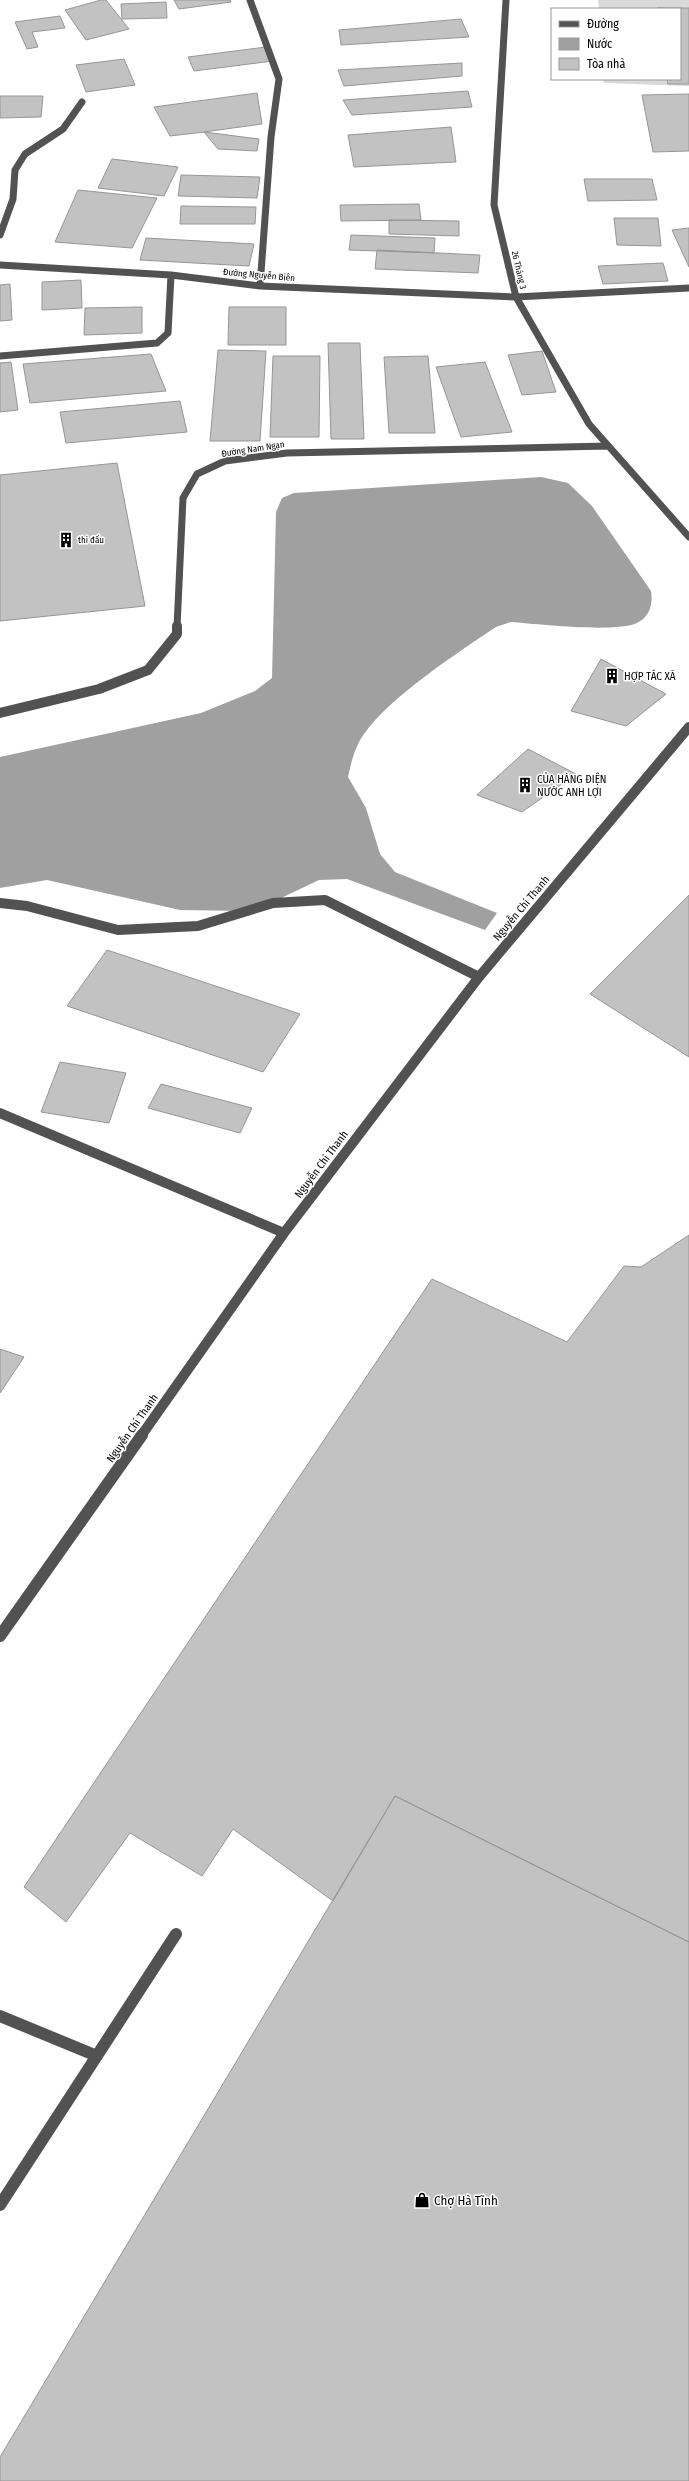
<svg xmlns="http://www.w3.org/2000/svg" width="689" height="2481" viewBox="0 0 689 2481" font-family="'Fira Sans Condensed',sans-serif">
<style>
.green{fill:#d9d9d9}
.water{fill:#a0a0a0}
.building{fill:#c2c2c2;stroke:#969696}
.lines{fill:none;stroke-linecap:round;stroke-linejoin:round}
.minor-far2{stroke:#525252;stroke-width:7}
.minor-far1{stroke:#525252;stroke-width:10}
.minor{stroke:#525252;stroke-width:12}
.labels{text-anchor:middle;stroke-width:3;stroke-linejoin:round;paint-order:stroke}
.far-street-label{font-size:9px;fill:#000;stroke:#fff}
.far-poi-label{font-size:9px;fill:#000;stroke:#fff;text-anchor:start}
.poi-label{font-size:11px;fill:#000;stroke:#fff;text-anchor:start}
.street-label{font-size:11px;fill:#000;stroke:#fff}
.near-poi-label{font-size:13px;fill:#000;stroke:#fff;text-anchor:start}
</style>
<rect width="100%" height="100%" fill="#fff"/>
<path class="green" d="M598,0h91v86l-85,-3 -1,-4h77v-70h-81z"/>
<path class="water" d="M541,477l27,6 24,23 59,85c2,13 -1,26 -14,32 -22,10 -99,1 -126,-1l-15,5c-39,26 -106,70 -132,107 -9,12 -13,29 -16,43l18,31 14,46 15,18 102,41 -12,17 -138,-51 -28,1 -42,20 -34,11 -63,-1 -133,-30 -47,8v-131l201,-44 54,-22 17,-13 4,-166 6,-14 12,-5z"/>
<path class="building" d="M101,0h5l23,29 -43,11 -21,-30z
M174,0h56l1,2 -52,7z
M166,2l1,16 -45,1 -1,-15z
M657,8h32v76h-21l-1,-5h13v-70z
M60,16l5,12 -33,4 6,15 -11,2 -12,-27z
M461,19l8,18 -128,8 -2,-15z
M266,47l7,14 -79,10 -6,-14z
M124,59l11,26 -49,7 -10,-27z
M462,63v13l-118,10 -6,-16z
M468,91l4,16 -120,8 -9,-15z
M257,93l5,31 -58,8 -34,4 -16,-29z
M689,94v57l-36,1 -11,-57z
M0,96h43l-2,21 -41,1z
M451,127l5,35 -102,5 -6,-32z
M204,132l55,7 -2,12 -39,-2z
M112,159l66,8 -14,29 -66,-8z
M181,175l79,2 -3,21 -79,-2z
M584,179h68l5,21 -69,1z
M78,190l79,8 -25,50 -77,-6z
M419,204l2,16 -80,1 -1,-16z
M181,206l75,1 -1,17h-75z
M614,218h44l3,28 -44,-1z
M389,220l70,1v15l-70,-2z
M689,228v39l-17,-37z
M351,235l84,3 -1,15 -85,-3z
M146,238l108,6 -5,22 -109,-6z
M377,250l103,5 -2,18 -103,-4z
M663,263l5,18 -65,3 -5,-18z
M81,280l1,28 -40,2v-28z
M10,284l2,36 -12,1v-36z
M142,307v26l-58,2 1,-27z
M229,307h57v38h-58z
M328,343h32l4,96h-33z
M218,350l48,1 -6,90h-50z
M542,351l14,41 -34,3 -14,-40z
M151,354l15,37 -136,12 -7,-39z
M273,356h47l-1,81h-49z
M428,356l7,77h-46l-5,-76z
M11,362l7,48 -18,2v-49z
M485,362l27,70 -51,5 -25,-70z
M180,401l7,31 -121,11 -6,-31z
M117,463l28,143 -145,15v-146z
M601,659l65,35 -40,32 -55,-15z
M528,749l48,25 -54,38 -45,-17z
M689,895v162l-99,-63z
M107,950l193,64 -37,58 -196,-66z
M60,1062l66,11 -17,50 -68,-11z
M161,1084l91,24 -12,25 -92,-25z
M689,1235v707l-294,-146 -62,105 -100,-72 -31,47 -72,-43 -64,89 -42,-35 408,-608 135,63 57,-76 17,1z
M0,1349l24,8 -24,36z
M395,1796l294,146v539h-689v-24z"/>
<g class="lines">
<path class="minor-far2" d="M250,0l29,79 -8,58 -11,149
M506,0l-12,205 22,92 73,127 100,113
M0,235l13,-36 2,-29 10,-16 38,-25 19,-27
M0,265l171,10 89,11 256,11 173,-9
M0,356l157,-13 11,-10 3,-58
M177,627l6,-129 14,-24 28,-13 62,-8 321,-7"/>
<path class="minor-far1" d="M0,713l99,-24 49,-19 29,-36v-8
M0,903l27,3 91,24 80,-4 75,-23 52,-3 154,77
M0,1113l284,120
M141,1436l143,-203 195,-256 210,-250"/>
<path class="minor" d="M0,1636l142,-201
M0,2016l97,40
M0,2205l176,-271"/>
</g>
<defs>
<g id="building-bare" transform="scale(1.2)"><path d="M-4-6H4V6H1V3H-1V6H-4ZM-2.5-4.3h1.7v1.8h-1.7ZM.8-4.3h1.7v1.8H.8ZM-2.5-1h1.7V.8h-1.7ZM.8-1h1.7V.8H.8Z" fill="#000" stroke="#fff" stroke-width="2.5" paint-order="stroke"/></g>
<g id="shop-bare" transform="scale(1.2)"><path d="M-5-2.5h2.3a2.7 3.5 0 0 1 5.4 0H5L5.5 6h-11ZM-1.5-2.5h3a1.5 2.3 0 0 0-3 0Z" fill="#000" stroke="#fff" stroke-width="2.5" paint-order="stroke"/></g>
</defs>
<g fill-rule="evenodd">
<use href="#building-bare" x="66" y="540"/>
<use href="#building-bare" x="612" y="676"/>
<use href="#building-bare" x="525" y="785"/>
<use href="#shop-bare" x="422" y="2200"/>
</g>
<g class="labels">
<g class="far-street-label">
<text transform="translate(519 270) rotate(77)" y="3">26 Tháng 3</text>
<text transform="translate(259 275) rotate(5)" y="3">Đường Nguyễn Biên</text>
<text transform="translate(253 449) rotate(-9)" y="3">Đường Nam Ngạn</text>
</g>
<g class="far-poi-label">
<text x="78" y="543">thi đấu</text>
</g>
<g class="poi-label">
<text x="624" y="680">HỢP TÁC XÃ</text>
<text x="537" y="783">CỦA HÀNG ĐIỆN<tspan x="537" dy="13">NƯỚC ANH LỢI</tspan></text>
</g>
<g class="street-label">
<text transform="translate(521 908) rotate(-50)" y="4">Nguyễn Chí Thanh</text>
<text transform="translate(321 1164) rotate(-53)" y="4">Nguyễn Chí Thanh</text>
<text transform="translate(132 1428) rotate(-55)" y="4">Nguyễn Chí Thanh</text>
</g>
<g class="near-poi-label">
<text x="434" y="2205">Chợ Hà Tĩnh</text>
</g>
</g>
<rect x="551" y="8" width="130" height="72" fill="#ffffff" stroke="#999999"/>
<rect x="559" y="21" width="20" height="6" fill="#525252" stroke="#999999"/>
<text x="587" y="28" font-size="12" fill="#000000">Đường</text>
<rect x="559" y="38" width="20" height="12" fill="#a0a0a0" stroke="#999999"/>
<text x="587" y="48" font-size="12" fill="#000000">Nước</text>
<rect x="559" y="58" width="20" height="12" fill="#c2c2c2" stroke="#999999"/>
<text x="587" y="68" font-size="12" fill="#000000">Tòa nhà</text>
</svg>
